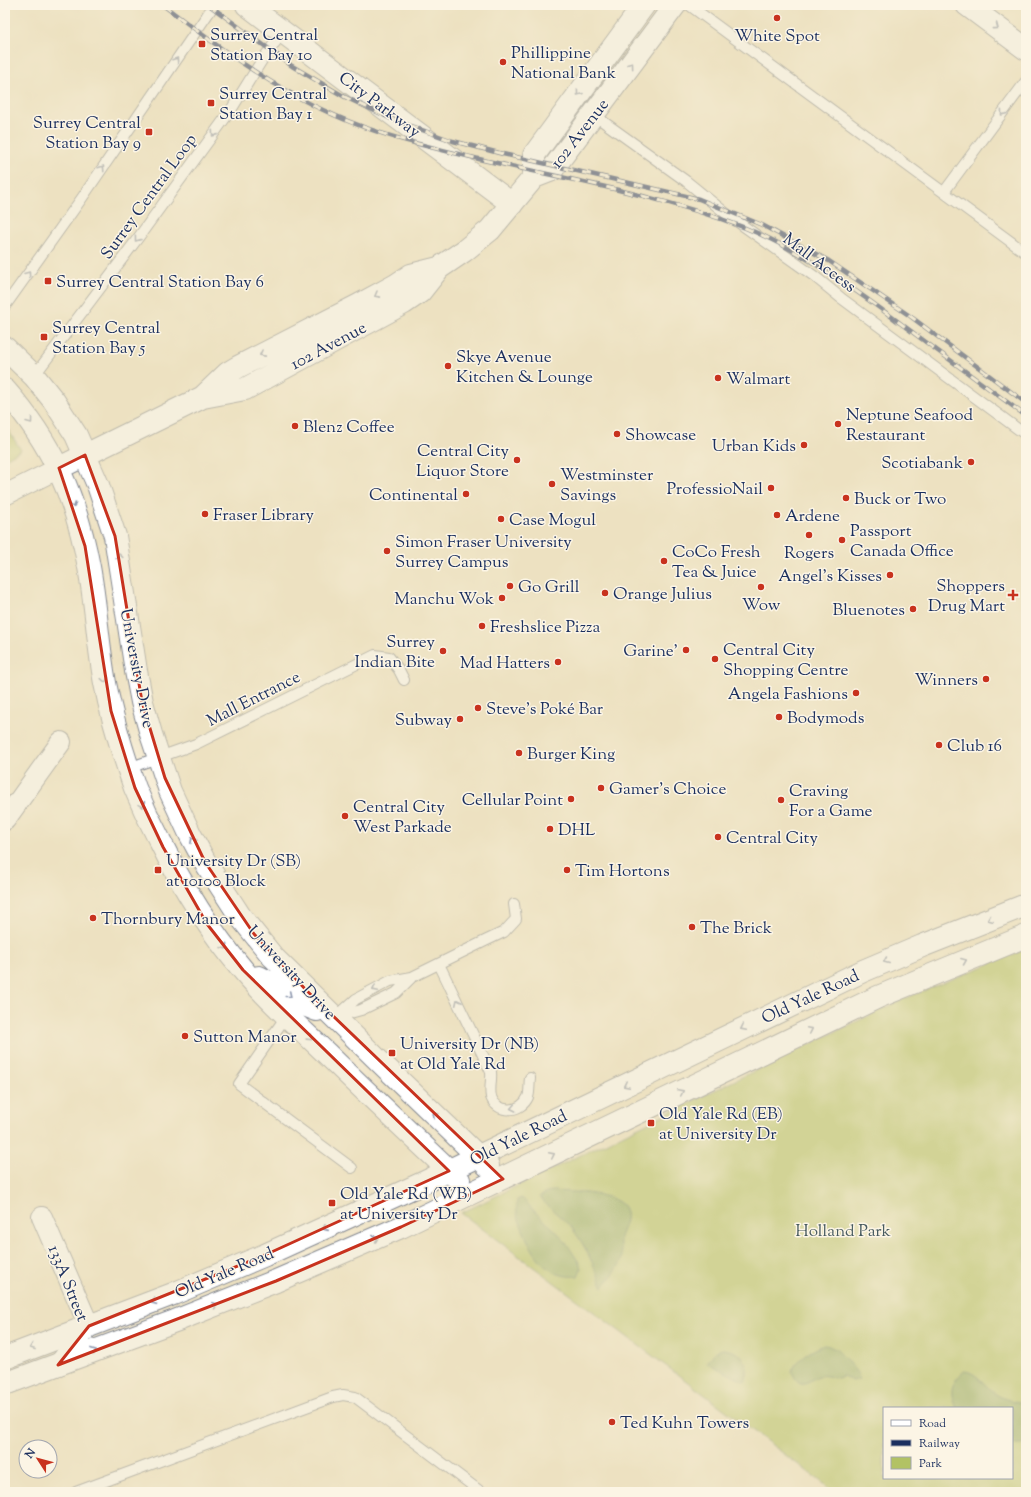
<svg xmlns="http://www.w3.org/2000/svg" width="1031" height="1497" viewBox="0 0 1031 1497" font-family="'Sorts Mill Goudy',serif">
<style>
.green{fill:#b2c264;stroke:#667861;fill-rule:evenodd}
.forest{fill:#8da85a;stroke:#546c5c}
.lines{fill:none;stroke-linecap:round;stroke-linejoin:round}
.service-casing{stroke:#848890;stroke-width:12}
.minor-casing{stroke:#848890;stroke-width:22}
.tertiary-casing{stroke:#848890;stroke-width:24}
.secondary-casing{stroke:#848890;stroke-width:24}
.primary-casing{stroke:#848890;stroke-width:24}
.service{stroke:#fff;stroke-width:10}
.minor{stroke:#fff;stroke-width:20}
.tertiary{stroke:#fff;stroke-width:22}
.secondary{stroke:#fff;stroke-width:22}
.primary{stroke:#fff;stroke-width:22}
.rail-casing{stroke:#1b2f5e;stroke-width:4.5}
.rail{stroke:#fcf5e5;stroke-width:3;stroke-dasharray:9;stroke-linecap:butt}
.oneway{stroke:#8d97ae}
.marked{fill:none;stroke:#c8321e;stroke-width:3;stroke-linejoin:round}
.poi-dot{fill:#c8321e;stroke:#fcf5e5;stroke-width:1.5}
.labels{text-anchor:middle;stroke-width:3;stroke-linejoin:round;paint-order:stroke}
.poi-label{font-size:17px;fill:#1b2f5e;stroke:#fcf5e5;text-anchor:start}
.street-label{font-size:17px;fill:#1b2f5e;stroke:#fcf5e5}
.park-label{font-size:17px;fill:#485b60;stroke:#fcf5e5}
</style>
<rect width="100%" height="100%" fill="#fcf5e5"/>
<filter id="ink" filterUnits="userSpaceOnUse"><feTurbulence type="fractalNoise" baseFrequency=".025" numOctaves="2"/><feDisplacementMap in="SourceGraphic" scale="8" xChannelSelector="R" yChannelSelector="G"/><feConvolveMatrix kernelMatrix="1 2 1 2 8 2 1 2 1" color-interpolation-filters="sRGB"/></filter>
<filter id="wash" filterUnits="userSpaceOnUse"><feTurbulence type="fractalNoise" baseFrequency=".012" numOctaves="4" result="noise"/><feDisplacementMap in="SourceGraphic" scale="16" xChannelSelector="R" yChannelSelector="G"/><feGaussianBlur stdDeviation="0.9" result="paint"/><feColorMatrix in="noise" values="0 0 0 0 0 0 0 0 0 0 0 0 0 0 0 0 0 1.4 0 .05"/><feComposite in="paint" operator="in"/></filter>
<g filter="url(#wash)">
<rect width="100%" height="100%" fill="#ede1c1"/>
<path class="green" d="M5,425l16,25 -16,9z
M1026,949v543h-191l-374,-279 440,-213zM884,1408h128v70h-128z"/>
<path class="forest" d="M551,1191c17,1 72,0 75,21 2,10 -4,17 -6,26 -1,7 2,12 2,18 0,11 -13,22 -19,31 -10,-22 -18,-45 -35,-63 -9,-9 -20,-17 -29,-27z
M522,1198l15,16 20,18 10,12 13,20 1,5 -3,7c-30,4 -45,-22 -55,-46 -2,-5 -5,-12 -6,-17 -1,-4 0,-9 0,-13z
M824,1345l5,1 8,4 7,7 14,17 1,5 -6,2 -10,-5 -5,2 -17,-3c-12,4 -20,18 -29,-3 3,-12 21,-23 32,-27z
M722,1349c19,1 30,14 23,33l-38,-19 8,-11z
M964,1371c12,0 21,15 30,22 6,4 13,7 20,8 4,1 8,1 12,3v38l-4,2h-10v-36h-55c-9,-15 -6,-25 7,-37z"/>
</g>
<g filter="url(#ink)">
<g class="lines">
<g class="service-casing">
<path id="service" d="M689,5l337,248
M594,115l92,66 42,34 86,61 27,22 185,137
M944,192l82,-111
M5,306l77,-108 132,-193
M34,376l104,-138 93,-128 31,-50 21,-28
M129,768l67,-24 179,-89 14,2 10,13 5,10
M439,964l52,108c1,8 -2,16 0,25 6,17 30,16 37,0 2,-5 1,-13 2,-19
M287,1015l-48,69 113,84
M336,1017l25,-7 35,-17 16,-16
M335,1018l21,-19 34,-18 22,-4 73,-36 19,-9 12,-13 -2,-15
M76,1492l257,-95 10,-2 12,2 126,95"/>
</g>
<g class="minor-casing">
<path id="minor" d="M5,495l54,-27
M5,820l56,-78
M42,1217l47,109 -31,39"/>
</g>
<g class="tertiary-casing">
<path id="tertiary" d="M247,5l265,199
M534,177v-22l110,-150
M203,397l25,-24 10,-6 121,-62 37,-20 15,-10 28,-7
M59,468l144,-71 42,-8 159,-86 16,-11 19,-24 25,-17 26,-21 44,-53 18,-7 123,-165"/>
</g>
<g class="secondary-casing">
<path id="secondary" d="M5,348l29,28 20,25 22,34 22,50 17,51 21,135 6,31 9,32 19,57 20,43 15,28 35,54 33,41 106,104 109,105
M5,390c47,53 71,107 84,177 7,38 9,78 16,116 7,36 18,71 30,105 7,17 15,34 24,51 23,47 50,91 84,131 25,30 55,56 83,83 44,43 89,85 133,127
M259,977l20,10 18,15 20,8
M5,1358l168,-64 92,-39 160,-73 438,-211 59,-25 104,-41
M5,1384l170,-63 101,-40 125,-54 477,-230 148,-61"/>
</g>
<g class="primary-casing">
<path id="primary" d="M967,5l59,44"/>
</g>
<use href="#service" class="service"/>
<use href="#minor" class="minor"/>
<use href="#tertiary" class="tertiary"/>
<use href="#secondary" class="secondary"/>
<use href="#primary" class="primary"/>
<g class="rail-casing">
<path id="rail" d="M163,5c54,41 109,83 171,110 46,21 96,32 145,44 87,20 180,36 264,68 58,23 108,60 157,96 42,31 84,62 126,93
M209,5l83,61 53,31 49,23 59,21 50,13 196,45 63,26 67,36 81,55 116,87"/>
</g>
<use href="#rail" class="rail"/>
</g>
<defs><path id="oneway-chevron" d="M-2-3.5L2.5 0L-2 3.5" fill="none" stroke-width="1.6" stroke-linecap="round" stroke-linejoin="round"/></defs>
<g class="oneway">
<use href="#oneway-chevron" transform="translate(996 27) rotate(37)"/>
<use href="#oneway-chevron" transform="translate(176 60) rotate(-56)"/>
<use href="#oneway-chevron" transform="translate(631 65) rotate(-54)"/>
<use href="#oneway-chevron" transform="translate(579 93) rotate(127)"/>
<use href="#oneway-chevron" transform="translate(1003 113) rotate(127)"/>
<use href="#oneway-chevron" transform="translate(214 134) rotate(126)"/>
<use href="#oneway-chevron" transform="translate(102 168) rotate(-56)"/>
<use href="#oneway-chevron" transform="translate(137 239) rotate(127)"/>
<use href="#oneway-chevron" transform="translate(28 274) rotate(-54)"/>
<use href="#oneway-chevron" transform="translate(377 295) rotate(151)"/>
<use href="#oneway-chevron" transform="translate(262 354) rotate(152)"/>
<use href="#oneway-chevron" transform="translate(30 421) rotate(53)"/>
<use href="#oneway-chevron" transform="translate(73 505) rotate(72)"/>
<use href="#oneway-chevron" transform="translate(119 556) rotate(-100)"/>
<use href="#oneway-chevron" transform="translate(105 680) rotate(81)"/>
<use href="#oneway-chevron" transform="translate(142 805) rotate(66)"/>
<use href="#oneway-chevron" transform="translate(193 840) rotate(-118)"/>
<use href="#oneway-chevron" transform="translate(990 919) rotate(158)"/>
<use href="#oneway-chevron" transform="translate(225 947) rotate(52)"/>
<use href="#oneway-chevron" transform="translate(886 961) rotate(157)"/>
<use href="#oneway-chevron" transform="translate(964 961) rotate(-22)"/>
<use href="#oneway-chevron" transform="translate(375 989) rotate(153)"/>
<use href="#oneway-chevron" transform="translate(289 995) rotate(39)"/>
<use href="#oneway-chevron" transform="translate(458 1002) rotate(-115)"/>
<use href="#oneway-chevron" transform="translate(743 1028) rotate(154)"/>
<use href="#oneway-chevron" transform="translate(810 1030) rotate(-26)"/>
<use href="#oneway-chevron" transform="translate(310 1038) rotate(44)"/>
<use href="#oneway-chevron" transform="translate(626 1085) rotate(154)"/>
<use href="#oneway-chevron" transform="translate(681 1092) rotate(-26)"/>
<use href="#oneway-chevron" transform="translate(513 1108) rotate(169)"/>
<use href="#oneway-chevron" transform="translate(435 1115) rotate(-136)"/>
<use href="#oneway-chevron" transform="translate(552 1155) rotate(-26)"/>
<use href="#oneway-chevron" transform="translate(325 1228) rotate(156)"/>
<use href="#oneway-chevron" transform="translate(376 1238) rotate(-23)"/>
<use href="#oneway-chevron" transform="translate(154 1302) rotate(158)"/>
<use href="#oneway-chevron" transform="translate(215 1305) rotate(-22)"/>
<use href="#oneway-chevron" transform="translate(32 1347) rotate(160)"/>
<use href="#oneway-chevron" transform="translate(94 1351) rotate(-20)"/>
</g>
</g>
<path d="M0 0H1031V1497H0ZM85,455l30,81 27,166 23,76 40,84 49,72 52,56 197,189 -102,48 -125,54 -218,84 31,-39 176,-71 184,-84 -206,-201 -36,-46 -44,-77 -28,-59 -24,-77 -26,-165 -26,-78z" fill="#ede1c1" fill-opacity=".55" fill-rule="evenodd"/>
<path class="marked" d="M85,455l30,81 27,166 23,76 40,84 49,72 52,56 197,189 -102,48 -125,54 -218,84 31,-39 176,-71 184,-84 -206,-201 -36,-46 -44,-77 -28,-59 -24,-77 -26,-165 -26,-78z"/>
<g class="poi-dot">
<circle cx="777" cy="18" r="4"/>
<rect x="198" y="40" width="8" height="8" rx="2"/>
<circle cx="503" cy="62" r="4"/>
<rect x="207" y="99" width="8" height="8" rx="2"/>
<rect x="145" y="128" width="8" height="8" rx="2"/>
<rect x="44" y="277" width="8" height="8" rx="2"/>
<rect x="40" y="333" width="8" height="8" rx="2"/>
<circle cx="448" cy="366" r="4"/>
<circle cx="718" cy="378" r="4"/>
<circle cx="838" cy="424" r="4"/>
<circle cx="295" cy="426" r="4"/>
<circle cx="617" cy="434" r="4"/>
<circle cx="804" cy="445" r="4"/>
<circle cx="517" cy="460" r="4"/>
<circle cx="971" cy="462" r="4"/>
<circle cx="552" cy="484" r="4"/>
<circle cx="771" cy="488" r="4"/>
<circle cx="466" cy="494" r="4"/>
<circle cx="846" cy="498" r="4"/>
<circle cx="205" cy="514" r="4"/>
<circle cx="777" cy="515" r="4"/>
<circle cx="501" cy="519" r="4"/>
<circle cx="809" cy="535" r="4"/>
<circle cx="842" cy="540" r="4"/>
<circle cx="387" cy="551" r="4"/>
<circle cx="664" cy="561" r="4"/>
<circle cx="890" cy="575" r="4"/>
<circle cx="510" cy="586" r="4"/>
<circle cx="761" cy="587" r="4"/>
<circle cx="605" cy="593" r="4"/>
<path d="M1011 589h4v4h4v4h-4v4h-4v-4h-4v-4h4z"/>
<circle cx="502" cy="598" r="4"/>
<circle cx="913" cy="609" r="4"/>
<circle cx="482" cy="626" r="4"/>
<circle cx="686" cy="650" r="4"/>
<circle cx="443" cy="651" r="4"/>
<circle cx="715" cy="659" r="4"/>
<circle cx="558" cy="662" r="4"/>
<circle cx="986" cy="679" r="4"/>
<circle cx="856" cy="693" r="4"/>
<circle cx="478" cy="708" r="4"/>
<circle cx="779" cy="717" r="4"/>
<circle cx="460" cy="719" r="4"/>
<circle cx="939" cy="745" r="4"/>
<circle cx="519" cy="753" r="4"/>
<circle cx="601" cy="788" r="4"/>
<circle cx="571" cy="799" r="4"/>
<circle cx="781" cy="800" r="4"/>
<circle cx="345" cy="816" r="4"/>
<circle cx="550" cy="829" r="4"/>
<circle cx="718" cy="837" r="4"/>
<rect x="154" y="866" width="8" height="8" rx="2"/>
<circle cx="567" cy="870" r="4"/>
<circle cx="93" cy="918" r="4"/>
<circle cx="692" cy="927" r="4"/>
<circle cx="185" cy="1036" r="4"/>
<rect x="388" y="1049" width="8" height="8" rx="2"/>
<rect x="647" y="1119" width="8" height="8" rx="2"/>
<rect x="328" y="1199" width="8" height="8" rx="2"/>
<circle cx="612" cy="1422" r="4"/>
</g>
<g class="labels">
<g class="poi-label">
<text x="210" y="40">Surrey Central<tspan x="210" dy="20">Station Bay 10</tspan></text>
<text x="777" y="41" text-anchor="middle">White Spot</text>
<text x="511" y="58">Phillippine<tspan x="511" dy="20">National Bank</tspan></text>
<text x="219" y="99">Surrey Central<tspan x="219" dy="20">Station Bay 1</tspan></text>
<text x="141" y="128" text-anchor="end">Surrey Central<tspan x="141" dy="20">Station Bay 9</tspan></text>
<text x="56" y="287">Surrey Central Station Bay 6</text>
<text x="52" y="333">Surrey Central<tspan x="52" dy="20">Station Bay 5</tspan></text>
<text x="456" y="362">Skye Avenue<tspan x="456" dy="20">Kitchen &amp; Lounge</tspan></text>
<text x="726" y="384">Walmart</text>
<text x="846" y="420">Neptune Seafood<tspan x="846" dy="20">Restaurant</tspan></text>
<text x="303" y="432">Blenz Coffee</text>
<text x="625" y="440">Showcase</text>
<text x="796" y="451" text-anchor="end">Urban Kids</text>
<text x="509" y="456" text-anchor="end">Central City<tspan x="509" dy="20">Liquor Store</tspan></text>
<text x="963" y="468" text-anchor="end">Scotiabank</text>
<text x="560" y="480">Westminster<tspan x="560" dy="20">Savings</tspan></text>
<text x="763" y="494" text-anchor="end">ProfessioNail</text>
<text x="458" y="500" text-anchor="end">Continental</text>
<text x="854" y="504">Buck or Two</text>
<text x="213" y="520">Fraser Library</text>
<text x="785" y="521">Ardene</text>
<text x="509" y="525">Case Mogul</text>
<text x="850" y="536">Passport<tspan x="850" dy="20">Canada Office</tspan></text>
<text x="395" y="547">Simon Fraser University<tspan x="395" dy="20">Surrey Campus</tspan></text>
<text x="672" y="557">CoCo Fresh<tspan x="672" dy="20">Tea &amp; Juice</tspan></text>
<text x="809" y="558" text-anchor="middle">Rogers</text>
<text x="882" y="581" text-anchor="end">Angel's Kisses</text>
<text x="1005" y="591" text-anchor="end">Shoppers<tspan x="1005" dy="20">Drug Mart</tspan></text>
<text x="518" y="592">Go Grill</text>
<text x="613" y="599">Orange Julius</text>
<text x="494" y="604" text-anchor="end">Manchu Wok</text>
<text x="761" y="610" text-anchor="middle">Wow</text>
<text x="905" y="615" text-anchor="end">Bluenotes</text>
<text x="490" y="632">Freshslice Pizza</text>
<text x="435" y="647" text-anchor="end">Surrey<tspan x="435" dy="20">Indian Bite</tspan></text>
<text x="723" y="655">Central City<tspan x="723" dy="20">Shopping Centre</tspan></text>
<text x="678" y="656" text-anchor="end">Garine'</text>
<text x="550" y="668" text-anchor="end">Mad Hatters</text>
<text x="978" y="685" text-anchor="end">Winners</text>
<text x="848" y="699" text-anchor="end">Angela Fashions</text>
<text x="486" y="714">Steve's Poké Bar</text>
<text x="787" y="723">Bodymods</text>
<text x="452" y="725" text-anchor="end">Subway</text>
<text x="947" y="751">Club 16</text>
<text x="527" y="759">Burger King</text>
<text x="609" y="794">Gamer's Choice</text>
<text x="789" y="796">Craving<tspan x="789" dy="20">For a Game</tspan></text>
<text x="563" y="805" text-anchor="end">Cellular Point</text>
<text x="353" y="812">Central City<tspan x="353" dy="20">West Parkade</tspan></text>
<text x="558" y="835">DHL</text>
<text x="726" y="843">Central City</text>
<text x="166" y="866">University Dr (SB)<tspan x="166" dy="20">at 10100 Block</tspan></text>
<text x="575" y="876">Tim Hortons</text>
<text x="101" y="924">Thornbury Manor</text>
<text x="700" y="933">The Brick</text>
<text x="193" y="1042">Sutton Manor</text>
<text x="400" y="1049">University Dr (NB)<tspan x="400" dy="20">at Old Yale Rd</tspan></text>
<text x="659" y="1119">Old Yale Rd (EB)<tspan x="659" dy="20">at University Dr</tspan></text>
<text x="340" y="1199">Old Yale Rd (WB)<tspan x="340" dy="20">at University Dr</tspan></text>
<text x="620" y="1428">Ted Kuhn Towers</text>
</g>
<g class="street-label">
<text transform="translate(380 104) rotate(37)" y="6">City Parkway</text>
<text transform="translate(579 133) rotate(-52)" y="6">102 Avenue</text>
<text transform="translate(148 196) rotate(-54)" y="6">Surrey Central Loop</text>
<text transform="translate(820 262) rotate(37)" y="6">Mall Access</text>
<text transform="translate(328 345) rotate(-28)" y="6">102 Avenue</text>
<text transform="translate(138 668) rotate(79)" y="6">University Drive</text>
<text transform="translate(253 698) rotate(-27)" y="6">Mall Entrance</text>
<text transform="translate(292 972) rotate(47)" y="6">University Drive</text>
<text transform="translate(810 996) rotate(-25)" y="6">Old Yale Road</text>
<text transform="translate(518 1137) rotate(-26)" y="6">Old Yale Road</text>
<text transform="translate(224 1272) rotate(-23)" y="6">Old Yale Road</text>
<text transform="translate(69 1283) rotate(68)" y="6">133A Street</text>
</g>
<g class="park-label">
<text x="843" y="1236">Holland Park</text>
</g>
</g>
<rect width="1031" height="1497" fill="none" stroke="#fcf5e5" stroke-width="20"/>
<rect x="883" y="1407" width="130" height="72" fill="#fcf5e5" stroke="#a2a6af"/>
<rect x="891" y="1420" width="20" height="6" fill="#ffffff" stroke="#a2a6af"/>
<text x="919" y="1427" font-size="12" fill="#1b2f5e">Road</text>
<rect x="891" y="1440" width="20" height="6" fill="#1b2f5e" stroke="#a2a6af"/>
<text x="919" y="1447" font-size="12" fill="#1b2f5e">Railway</text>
<rect x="891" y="1457" width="20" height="12" fill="#b2c264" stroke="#a2a6af"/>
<text x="919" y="1467" font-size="12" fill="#1b2f5e">Park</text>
<g transform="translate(38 1459) rotate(306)"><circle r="19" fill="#fcf5e5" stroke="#a2a6af"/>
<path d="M0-3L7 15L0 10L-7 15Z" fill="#c8321e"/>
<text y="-6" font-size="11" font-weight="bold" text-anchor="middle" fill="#1b2f5e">N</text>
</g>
</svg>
